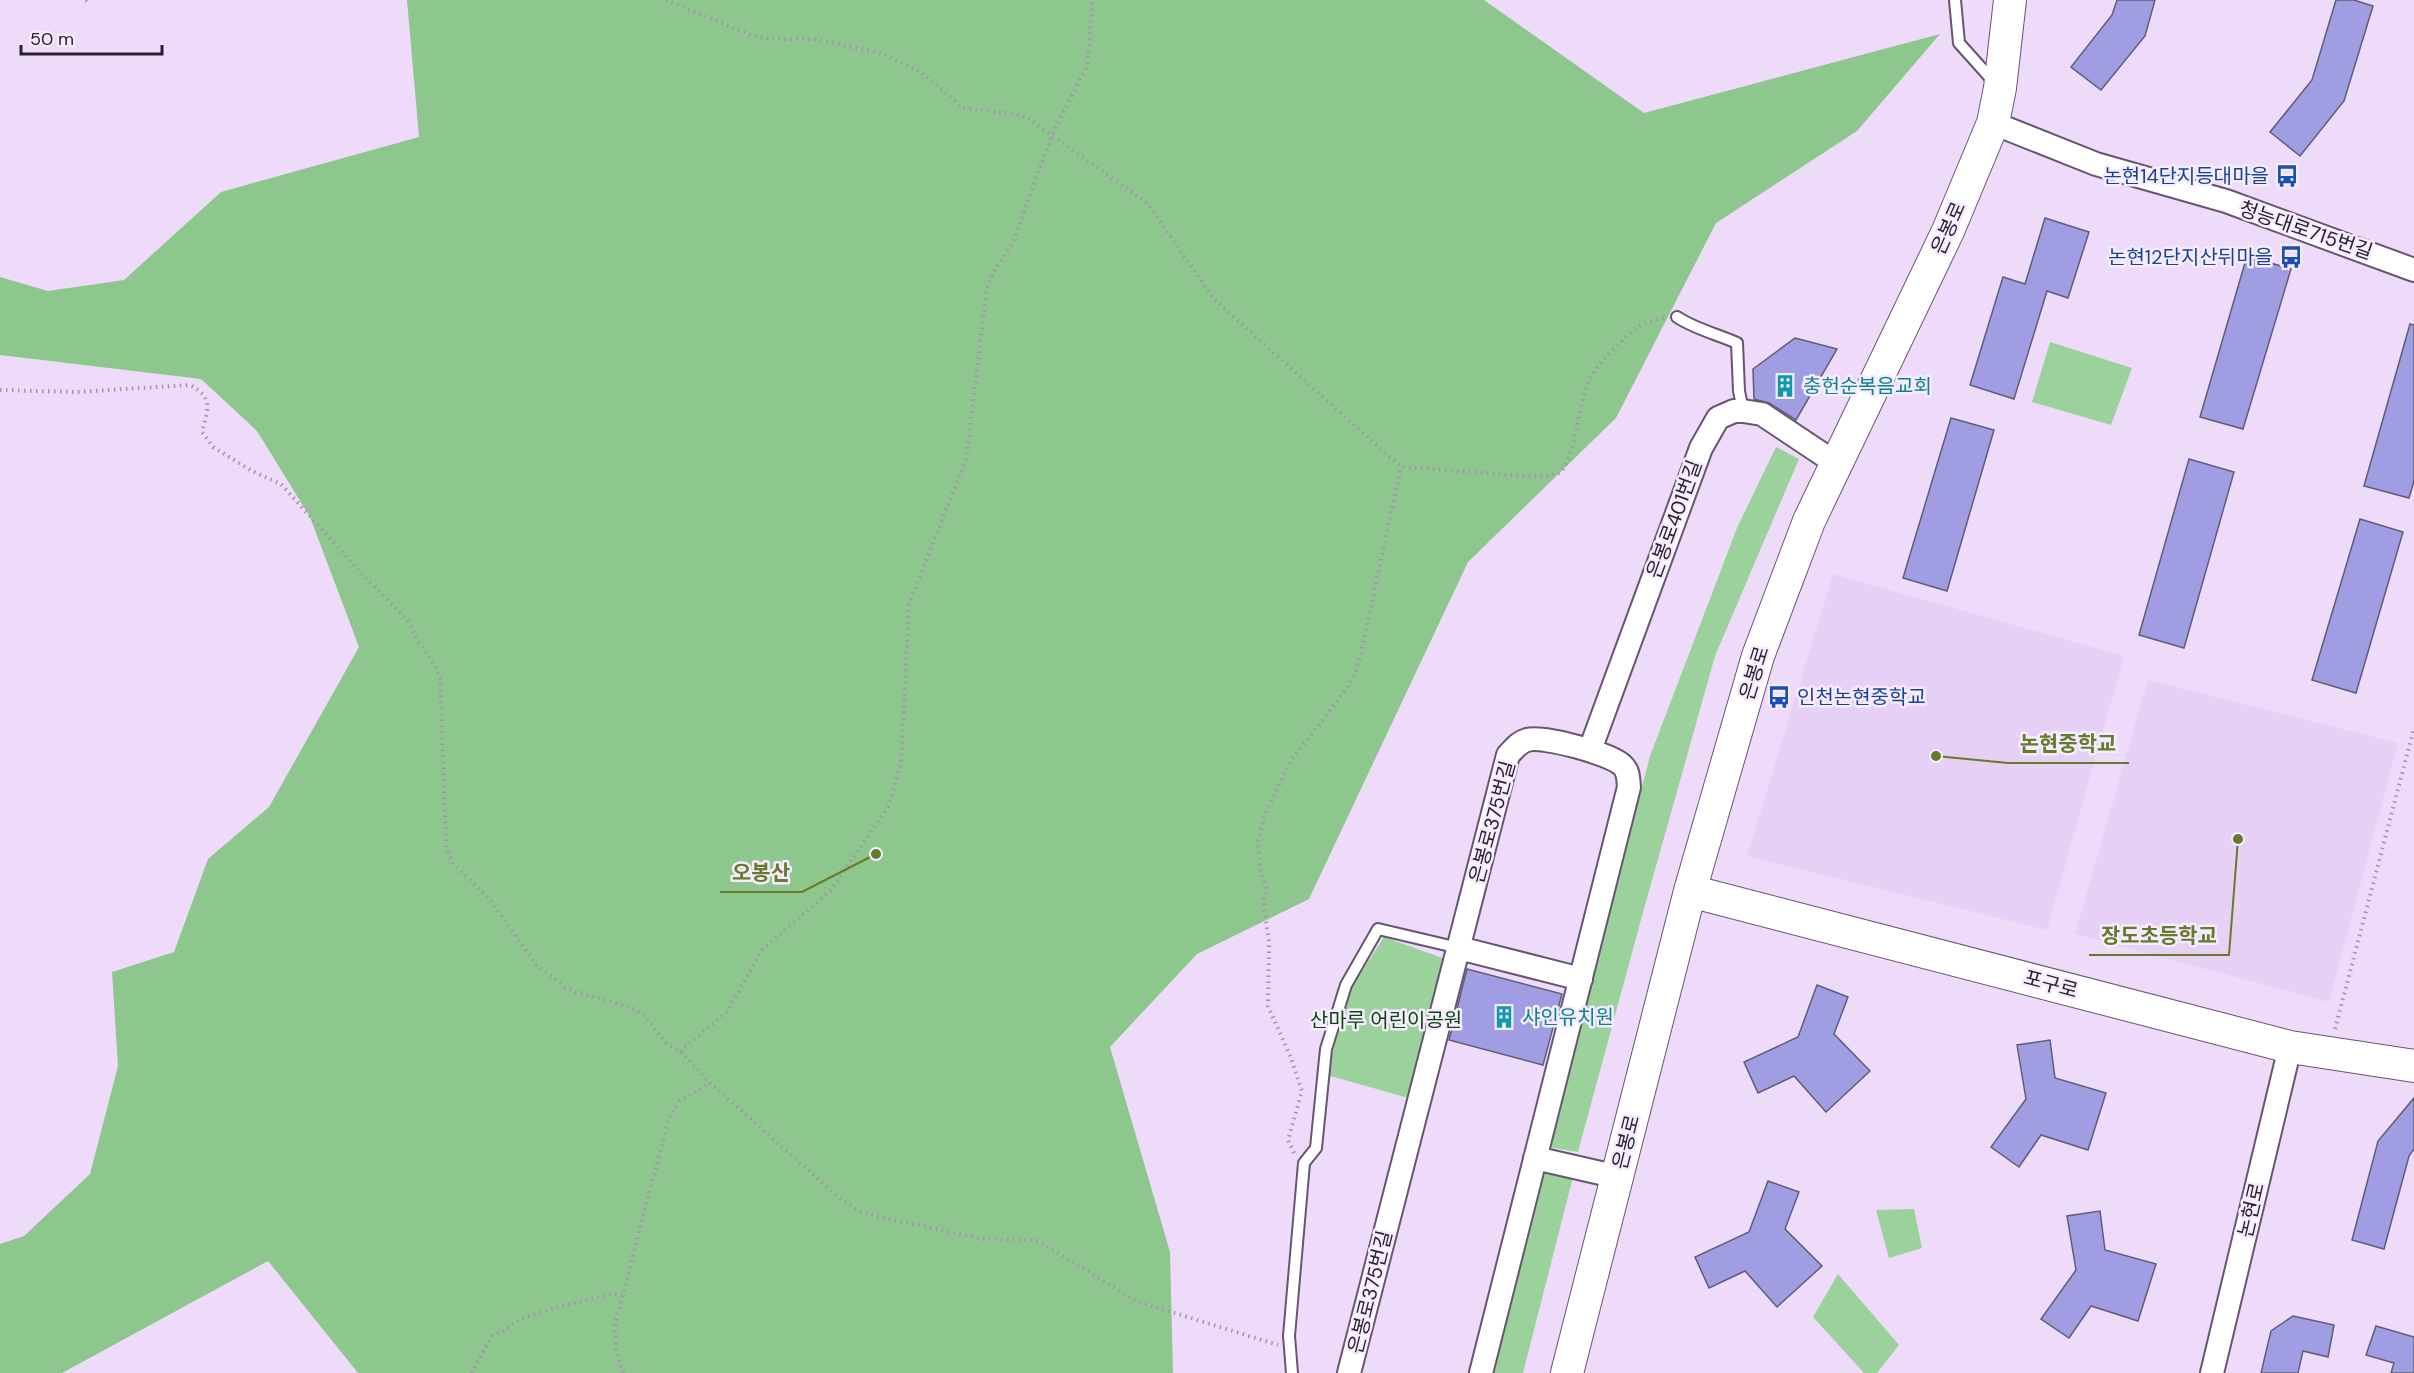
<svg xmlns="http://www.w3.org/2000/svg" width="2414" height="1373" viewBox="0 0 2414 1373" font-family="'DM Sans','Noto Sans KR',sans-serif">
<style>
.built{fill:#e7d0f6}
.green{fill:#9bd19a}
.forest{fill:#8ec78d}
.building{fill:#a09de2;stroke:#5d5d7a;stroke-width:1.5}
.lines{fill:none;stroke-linecap:round;stroke-linejoin:round}
.lane-casing{stroke:#665671;stroke-width:14}
.street-casing{stroke:#665671;stroke-width:26}
.secondary-casing{stroke:#665671;stroke-width:34}
.path{stroke:#a294ac;stroke-width:4;stroke-dasharray:1.5 4.5;stroke-linecap:butt}
.lane{stroke:#fff;stroke-width:10}
.street{stroke:#fff;stroke-width:22}
.secondary{stroke:#fff;stroke-width:32}
.labels{text-anchor:middle;stroke-width:5;stroke-linejoin:round;paint-order:stroke}
.transit-label{font-size:20px;fill:#164399;stroke:#f7ecff;text-anchor:end}
.street-label{font-size:20px;fill:#28212d;stroke:#f7ecff}
.culture-label{font-size:20px;fill:#0d838f;stroke:#f7ecff;text-anchor:start}
.park-label{font-size:20px;fill:#0a4710;stroke:#f7ecff}
.leader{fill:none;stroke:#657a2b;stroke-width:2}
.callout-dot{fill:#657a2b;stroke:#f7ecff;stroke-width:2}
.callout-label{font-size:21px;text-anchor:middle;font-weight:bold;fill:#657a2b;stroke:#f7ecff;stroke-width:5;stroke-linejoin:round;paint-order:stroke}
</style>
<rect width="100%" height="100%" fill="#eedbfa"/>
<path class="built" d="M1833,574l291,82 -77,274 -300,-74z
M2148,680l250,63 -69,259 -254,-68z"/>
<path class="green" d="M2050,342l82,26 -21,57 -79,-23z
M1776,447l23,12 -84,197 -73,260 -64,236 -29,-5 101,-391 87,-228z
M1384,937l64,23 -36,139 -85,-24 19,-79z
M1544,1171l29,6 -50,196h-29z
M1914,1209l8,39 -33,10 -13,-48z
M1838,1274l61,71 -22,28h-13l-51,-56z"/>
<path class="forest" d="M407,0h1077l160,113 296,-79 -83,97 -141,92 -100,195 -148,144 -159,337 -112,55 -87,93 60,205 3,121h-815l-90,-112 -206,112h-62v-129l24,-8 66,-62 28,-108 -6,-94 62,-20 34,-93 61,-52 90,-160 -49,-130 -53,-86 -56,-52 -201,-24v-78l48,14 76,-11 97,-88 198,-55z"/>
<path class="building" d="M2117,0h38l-10,36 -44,54 -30,-23 41,-52z
M2336,0h18l19,6 -29,95 -44,55 -30,-24 42,-52z
M2045,218l44,14 -21,66 -21,-7 -33,108 -44,-14 33,-108 22,7z
M2247,256l44,13 -48,160 -43,-12z
M2410,324l4,1v156l-5,17 -45,-12z
M1795,338l42,11 -41,71 -27,-17 -15,-4 -1,-30z
M1951,418l43,12 -47,161 -44,-13z
M2189,459l45,13 -50,176 -45,-13z
M2360,519l43,13 -47,161 -44,-13z
M1467,969l95,25 -19,71 -94,-25z
M1817,985l31,12 -14,37 36,37 -44,41 -32,-36 -36,17 -14,-31 54,-25z
M2050,1040l5,38 51,15 -18,57 -47,-15 -22,32 -28,-20 35,-48 -9,-54z
M2414,1098v51l-5,7 -25,93 -32,-9 26,-99z
M1768,1181l31,11 -14,37 37,37 -45,41 -32,-36 -36,17 -14,-31 54,-25z
M2100,1211l5,39 51,14 -18,57 -47,-15 -22,32 -28,-19 35,-49 -9,-54z
M2293,1316l41,9 -6,32 -25,-6 -5,22h-37l10,-42z
M2376,1326l38,11v36h-23l3,-10 -28,-8z"/>
<g class="lines">
<g class="lane-casing">
<path id="lane" d="M1955,0l4,43 35,39
M1677,317c18,12 40,17 60,26l2,48 4,20
M1292,1373l-3,-37 15,-173 12,-15 10,-99 20,-64 32,-56 81,19"/>
</g>
<g class="street-casing">
<path id="street" d="M1993,123l103,41 130,37 188,69
M1590,750l111,-302 17,-30 16,-7h9l19,3 75,50
M1459,948l122,31
M1535,1158l83,19
M1349,1373l159,-618c6,-6 11,-13 19,-15 15,-5 84,14 95,25 7,6 6,14 7,22l-148,586
M2212,1373l78,-326"/>
</g>
<g class="secondary-casing">
<path id="secondary" d="M1690,891l600,156 124,19
M1567,1373l123,-482 68,-235 51,-135 139,-290 45,-108 7,-35 10,-88"/>
</g>
<path class="path" d="M86,0l4,4
M666,0l87,36 16,3h48l66,15 38,18 42,36 53,6 13,5 118,84 67,96 187,168 142,10 17,-4c17,-21 17,-62 27,-88 6,-15 19,-28 31,-40 14,-15 25,-24 46,-27
M0,390l76,2 114,-7c24,13 18,24 12,47l11,15 39,24 29,13 81,90 47,48 8,18 19,27 4,11 6,164 2,11 5,10 37,37 47,65 28,22 11,5 47,13 11,4 10,7 23,28 13,7 30,32 133,118 17,10 20,6 103,22 53,1 100,61 142,44
M2335,1029l79,-301
M680,1051l47,-39 35,-62 69,-60 57,-83 13,-43 8,-160 57,-145 21,-171 6,-15 20,-31 39,-107 35,-69 6,-66
M1294,1153l-6,-13 14,-49 -11,-33 -23,-52 1,-64 -6,-42 4,-9 -7,-23 -2,-27 7,-27 25,-52 54,-70 9,-14 7,-20 41,-191
M471,1373l21,-37 12,-5 16,-12 37,-12 54,-13 11,1
M623,1373l-7,-24 -1,-25 54,-206 11,-17 30,-18"/>
<use href="#lane" class="lane"/>
<use href="#street" class="street"/>
<use href="#secondary" class="secondary"/>
</g>
<defs>
<g id="bus-bare" transform="scale(1.8)"><path d="M-5-6H5V4H4V6H2V4H-2V6H-4V4H-5ZM-3.5-4V0h7V-4ZM-3.5 1.2v1.5H-2V1.2ZM2 1.2v1.5H3.5V1.2Z" fill="#1a4fb4" stroke="#f7ecff" stroke-width="2.5" paint-order="stroke"/></g>
<g id="building-bare" transform="scale(1.8)"><path d="M-4-6H4V6H1V3H-1V6H-4ZM-2.5-4.3h1.7v1.8h-1.7ZM.8-4.3h1.7v1.8H.8ZM-2.5-1h1.7V.8h-1.7ZM.8-1h1.7V.8H.8Z" fill="#0f9aa8" stroke="#f7ecff" stroke-width="2.5" paint-order="stroke"/></g>
</defs>
<g fill-rule="evenodd">
<use href="#bus-bare" x="2287" y="176"/>
<use href="#bus-bare" x="2291" y="257"/>
<use href="#building-bare" x="1785" y="386"/>
<use href="#bus-bare" x="1779" y="697"/>
<use href="#building-bare" x="1504" y="1017"/>
</g>
<g class="labels">
<g class="transit-label">
<text x="2269" y="183">논현14단지등대마을</text>
<text x="2273" y="264">논현12단지산뒤마을</text>
<text x="1797" y="704" text-anchor="start">인천논현중학교</text>
</g>
<g class="street-label">
<text transform="translate(1948 228) rotate(-66)" y="7">은봉로</text>
<text transform="translate(2306 230) rotate(19)" y="7">청능대로715번길</text>
<text transform="translate(1674 519) rotate(-70)" y="7">은봉로401번길</text>
<text transform="translate(1754 673) rotate(-73)" y="7">은봉로</text>
<text transform="translate(1492 822) rotate(-75)" y="7">은봉로375번길</text>
<text transform="translate(2051 984) rotate(15)" y="7">포구로</text>
<text transform="translate(1626 1142) rotate(-76)" y="7">은봉로</text>
<text transform="translate(2251 1210) rotate(-77)" y="7">논현로</text>
<text transform="translate(1370 1292) rotate(-76)" y="7">은봉로375번길</text>
</g>
<g class="culture-label">
<text x="1803" y="393">충헌순복음교회</text>
<text x="1522" y="1024">샤인유치원</text>
</g>
<g class="park-label">
<text x="1386" y="1027">산마루 어린이공원</text>
</g>
</g>
<path class="leader" d="M1936 756L2008 763H2129M876 854L802 892H720M2238 839L2229 955H2089"/>
<g class="callout-dot">
<circle cx="1936" cy="756" r="6"/>
<circle cx="876" cy="854" r="6"/>
<circle cx="2238" cy="839" r="6"/>
</g>
<g class="callout-label">
<text x="2068" y="751">논현중학교</text>
<text x="761" y="880">오봉산</text>
<text x="2159" y="943">장도초등학교</text>
</g>
<path d="M21 45v9h141v-9" fill="none" stroke="#28212d" stroke-width="3"/>
<text x="30" y="45" font-size="18" fill="#28212d" stroke="#f7ecff" stroke-width="4.5" paint-order="stroke">50 m</text>
</svg>
